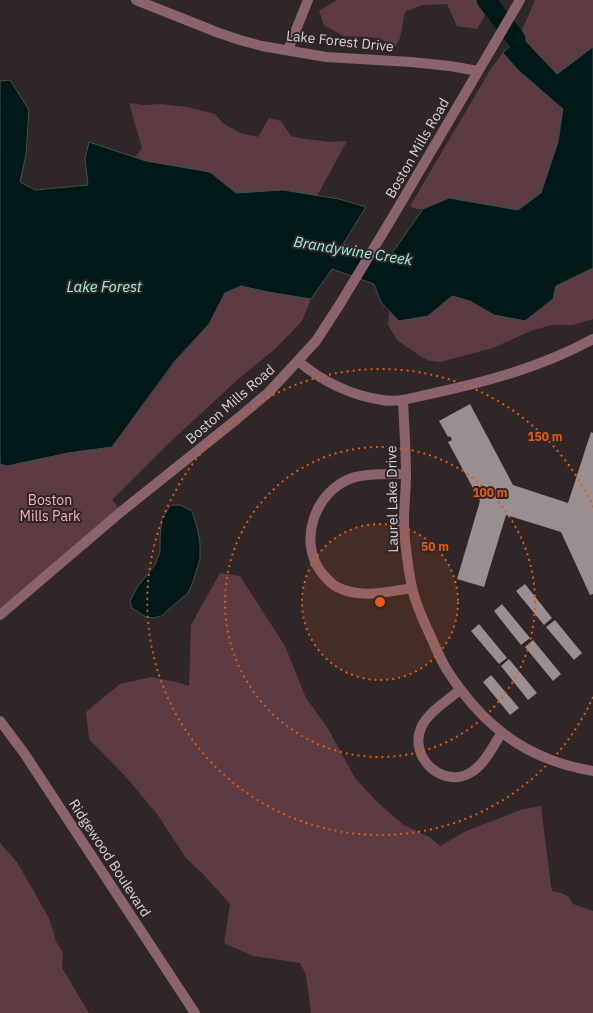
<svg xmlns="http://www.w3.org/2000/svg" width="593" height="1013" viewBox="0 0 593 1013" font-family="'IBM Plex Sans',sans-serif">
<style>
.green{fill:#5d3b43}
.water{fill:#001817;stroke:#415050}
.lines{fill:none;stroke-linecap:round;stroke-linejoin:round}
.river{stroke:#001817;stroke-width:19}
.building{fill:#998e90}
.minor{stroke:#8b636c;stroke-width:10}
.ring{fill:none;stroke:#e8590c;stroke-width:2;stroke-dasharray:2 4}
.labels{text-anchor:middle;stroke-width:4;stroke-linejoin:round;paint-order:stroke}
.street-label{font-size:14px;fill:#d9d3d4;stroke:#2f2628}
.park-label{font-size:14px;fill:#f9afc0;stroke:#2f2628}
.water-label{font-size:15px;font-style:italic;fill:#96f2ea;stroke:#2f2628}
.centre{fill:#e8590c;stroke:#2f2628;stroke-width:2}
.ring-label{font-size:12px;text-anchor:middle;font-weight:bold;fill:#e8590c;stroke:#2f2628;stroke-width:4;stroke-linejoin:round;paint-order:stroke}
</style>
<rect width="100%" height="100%" fill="#2f2628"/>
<path class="green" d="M337,0h157l-17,29 -20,-3 -10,-22 -25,1 -17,7 -5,26 -5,9 -16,-9 -36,-2 -19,-11 -5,-14z
M535,0h58v47l-36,27 -37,-39z
M503,53l16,18 44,38 -5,33 -17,51 -23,17 -69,-12 -26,11h-7l-6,-3 82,-139z
M129,103l14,2 18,-1 26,3 28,7 9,10 16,9 18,4 11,-19 12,3 10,15 14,3 26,3 16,-1 -30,55 -34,-6 -47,3 -26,-21 -64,-11 -11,-4 7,-9z
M593,268v51l-20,6h-20l-20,5 -40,18 -53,14 -10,-1 -10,-5 -23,-16 -9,-15 1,-14 10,10 29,-5 23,-20 19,5 24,14 62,-29z
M241,286l27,6 43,7 -9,22 -26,27 -40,33 -68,63 -56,56 10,11 -122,104v-151l7,2 61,-13 44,-6 63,-85 34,-38 16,-31z
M220,573l20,3 45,70 21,52 21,29 28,51 24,26 25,21 27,13 9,8 26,-15 57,-22 18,-3 9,73 2,12c11,2 16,3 21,13l20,7v102h-282l-5,-38 -6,-12 -47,-7 -29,-13 6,-39 -27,-30 -17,-16 -29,-44 -31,-37 -37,-38 -3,-27 34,-28 31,-7 25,5 13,4 2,-61z
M0,843l17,19 32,56 7,23 7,12 -1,15 27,45h-89z"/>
<path class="water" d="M520,35l37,39 36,-27v221l-37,18 -3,13 -28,22 -31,-6 -24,-14 -18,-5 -24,20 -29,5 -18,-19 -7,-18 -42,-15 -21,30 -43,-7 -27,-6 -16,7 -16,31 -35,38 -62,85 -44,6 -61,13 -7,-2v-383l10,-1 19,30 -3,44 -6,28 15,8 53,-5 -3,-26 4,-17 57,19 64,11 26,21 47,-3 56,9 27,8 -23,37 45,15 35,-50 26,-11 69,12 23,-17 17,-51 5,-33 -44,-38 -16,-18z
M171,505h9l12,6 5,16 3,16v16l-7,23 -5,11 -27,23 -8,2 -7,-1 -14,-9 -2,-7 8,-15 17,-21 5,-13v-14l2,-20z"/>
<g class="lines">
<path class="river" d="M486,0l30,39"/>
</g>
<path class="building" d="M470,404l43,81 55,18 23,-71 2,1v161l-3,1 -29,-63 -55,-17 -22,72 -27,-8 23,-78 -32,-59 4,-2 -2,-4 -2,1 -9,-16z
M525,584l27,34 -8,7 -28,-34z
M502,604l28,34 -9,7 -27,-34z
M555,620l27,33 -8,7 -28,-33z
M479,624l28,34 -8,6 -28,-33z
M533,640l28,34 -8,7 -28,-34z
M509,659l28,34 -9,7 -27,-34z
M491,675l28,33 -9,7 -27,-33z"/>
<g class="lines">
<path class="minor" d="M136,0l83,33 21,7 22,6 64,11 85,5 39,4 28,5
M288,50l20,-50
M298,361c25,21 51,34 84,39 15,3 33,-3 48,-6 56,-12 112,-27 163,-55
M403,400c1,25 3,50 3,75 0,15 -2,30 -2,45 0,19 3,39 6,57 3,21 12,41 21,60 5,11 9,22 16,33 23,36 55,70 97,87 16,7 32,11 49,14
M406,474c-16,0 -40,-1 -54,4 -37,13 -55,64 -30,95 4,5 9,11 15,14 23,12 51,5 75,1
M0,615l122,-104 115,-92 32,-27 47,-51 24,-37 52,-86 128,-218
M460,690c-12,10 -33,23 -39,38 -13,31 25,63 52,43 12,-8 21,-26 29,-39
M0,721l24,32 171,260"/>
</g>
<circle cx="380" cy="602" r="78" fill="#e8590c" fill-opacity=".12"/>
<g class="ring">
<circle cx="380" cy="602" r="78"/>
<circle cx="380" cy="602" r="155"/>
<path d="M593 697A233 233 0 1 1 593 507"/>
</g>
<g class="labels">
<g class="street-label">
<text transform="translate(340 41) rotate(6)" y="5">Lake Forest Drive</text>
<text transform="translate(417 148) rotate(-60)" y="5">Boston Mills Road</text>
<text transform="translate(230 404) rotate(-41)" y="5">Boston Mills Road</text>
<text transform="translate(392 499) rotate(-91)" y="5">Laurel Lake Drive</text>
<text transform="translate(110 858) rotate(57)" y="5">Ridgewood Boulevard</text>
</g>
<g class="park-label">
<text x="50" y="505">Boston<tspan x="50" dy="16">Mills Park</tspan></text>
</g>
<g class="water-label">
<text transform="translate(353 251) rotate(9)" y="5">Brandywine Creek</text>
<text x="104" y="292">Lake Forest</text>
</g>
</g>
<circle cx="380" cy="602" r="6" class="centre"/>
<g class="ring-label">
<text x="545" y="441">150 m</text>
<text x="490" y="497">100 m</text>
<text x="435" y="551">50 m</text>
</g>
</svg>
